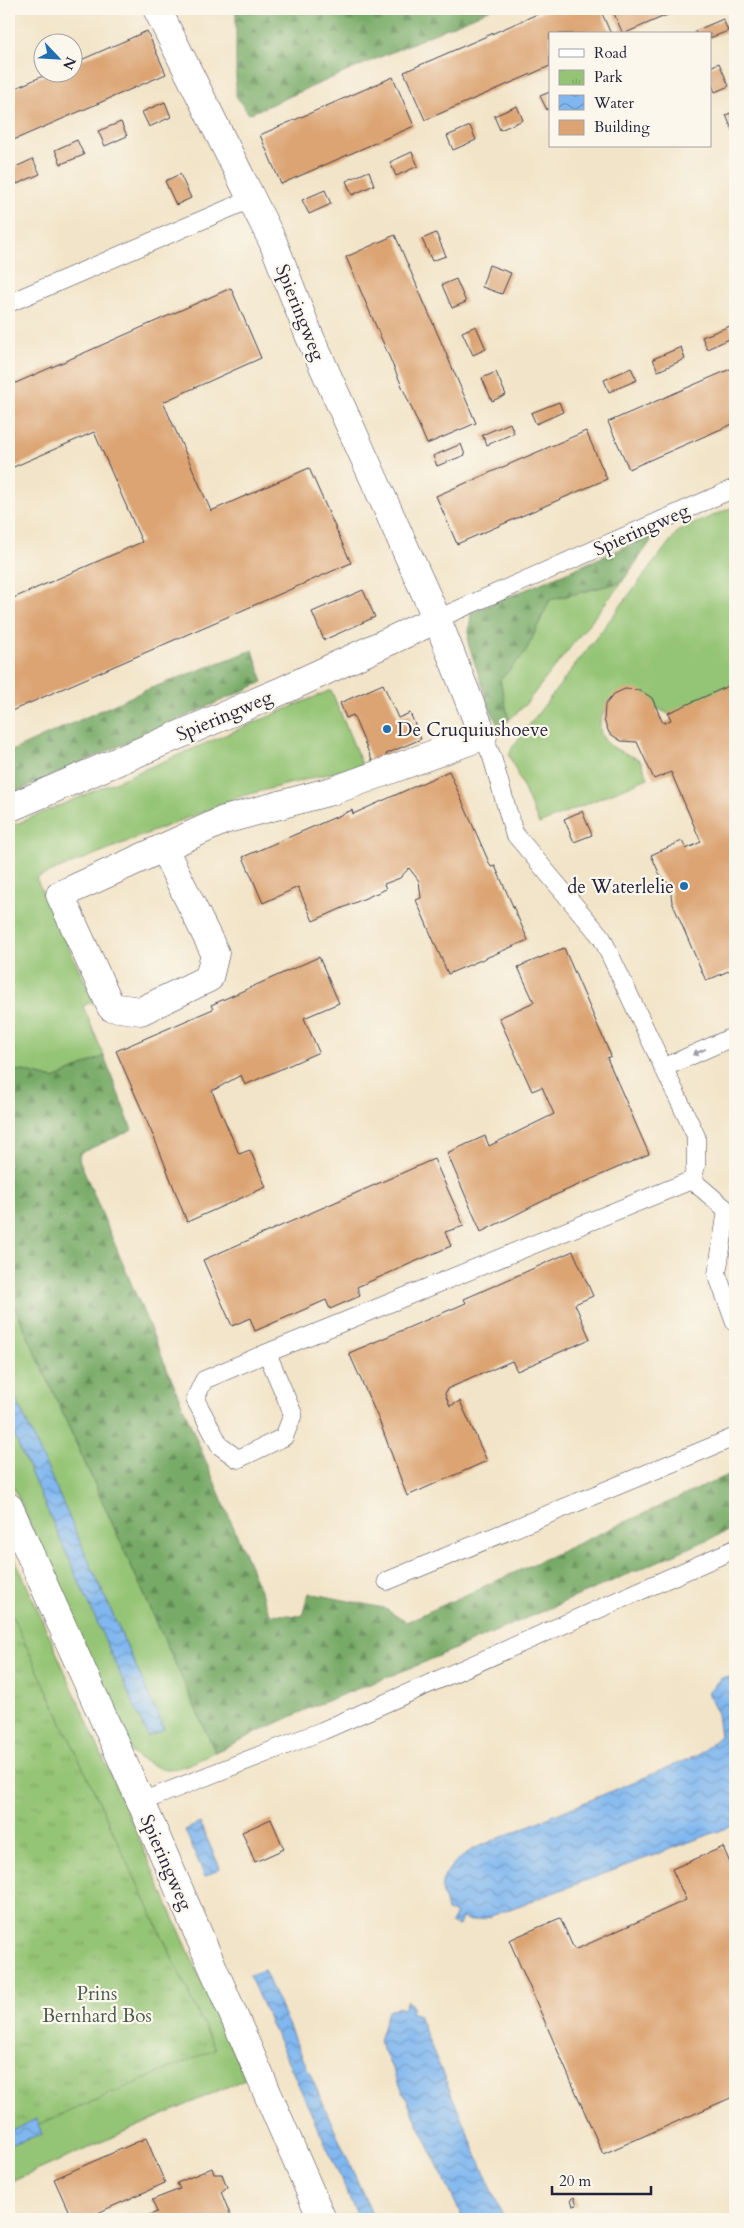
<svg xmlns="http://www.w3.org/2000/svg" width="744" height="2228" viewBox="0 0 744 2228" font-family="Cardo,serif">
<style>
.grass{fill:#94c474;stroke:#5b7358}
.forest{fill:url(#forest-firs);stroke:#4c6650}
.park{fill:url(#park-tufts);stroke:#5b7358}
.water{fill:url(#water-waves);stroke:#516c95}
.building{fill:#dca473}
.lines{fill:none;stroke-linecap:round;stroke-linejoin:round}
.service-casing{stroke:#413f50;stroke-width:19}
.minor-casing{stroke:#413f50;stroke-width:29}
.tertiary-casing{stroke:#413f50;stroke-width:29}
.service{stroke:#fff;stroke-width:18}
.minor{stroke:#fff;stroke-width:28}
.tertiary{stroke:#fff;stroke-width:28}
.oneway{fill:#9c9ca7}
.poi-dot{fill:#1f6fb2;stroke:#fbf7ec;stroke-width:2}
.labels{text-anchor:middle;stroke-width:4.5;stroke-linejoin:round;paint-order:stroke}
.street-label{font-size:19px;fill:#22223b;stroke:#fbf7ec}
.poi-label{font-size:19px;fill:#22223b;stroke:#fbf7ec;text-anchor:start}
.park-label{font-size:19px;fill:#4a5b4f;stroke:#fbf7ec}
</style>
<defs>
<pattern id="forest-firs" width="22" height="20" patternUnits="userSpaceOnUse" patternTransform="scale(1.25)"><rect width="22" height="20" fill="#7a6"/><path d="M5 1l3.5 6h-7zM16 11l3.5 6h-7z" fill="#618a55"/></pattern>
<pattern id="park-tufts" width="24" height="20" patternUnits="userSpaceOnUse" patternTransform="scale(1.25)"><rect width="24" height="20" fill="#94c474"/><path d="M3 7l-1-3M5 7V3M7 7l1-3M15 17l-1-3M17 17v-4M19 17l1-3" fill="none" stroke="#7fa865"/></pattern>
<pattern id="water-waves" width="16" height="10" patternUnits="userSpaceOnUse" patternTransform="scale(1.25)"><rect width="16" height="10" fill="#80b7ef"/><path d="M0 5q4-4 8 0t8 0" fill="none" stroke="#6894c3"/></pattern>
</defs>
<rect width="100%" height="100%" fill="#fbf7ec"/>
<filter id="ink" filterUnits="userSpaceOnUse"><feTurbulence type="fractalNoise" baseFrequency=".02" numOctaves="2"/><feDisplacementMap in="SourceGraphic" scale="10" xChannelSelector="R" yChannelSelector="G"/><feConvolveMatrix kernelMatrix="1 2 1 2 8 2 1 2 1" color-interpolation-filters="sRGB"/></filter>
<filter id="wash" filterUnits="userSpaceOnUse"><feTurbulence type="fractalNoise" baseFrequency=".0096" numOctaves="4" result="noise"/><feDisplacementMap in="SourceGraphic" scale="20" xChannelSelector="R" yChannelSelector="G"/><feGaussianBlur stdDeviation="1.12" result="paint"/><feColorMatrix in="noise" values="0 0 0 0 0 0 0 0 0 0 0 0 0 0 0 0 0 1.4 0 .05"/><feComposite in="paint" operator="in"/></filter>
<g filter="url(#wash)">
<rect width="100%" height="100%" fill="#f2e4c8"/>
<path class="grass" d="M735,506v184l-62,26 -33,-16 -29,2c-12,12 -17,32 0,44 8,6 20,9 29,14l8,18 -109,46 -30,-69 4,-9 165,-215z
M622,582l-98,124 -15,14 -9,-40 25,-27 25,-53z
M331,690l31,75 -120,31 -206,82 58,123 -11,5 21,50 -50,23 -31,-8 -14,-1v-243z
M9,1294l206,458c-35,17 -49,27 -83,1l-123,-276v-53l139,312 16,-7 -155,-346z
M9,1545l236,534 -236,104z"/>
<path class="forest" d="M236,9h255l-242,105 -13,-18z
M656,534l-34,48 -72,18 -25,53 -25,27 9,40 -9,10 -11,-24 -21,-63 3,-30z
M253,650l10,32 -254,113v-43l137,-62z
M104,1056l28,74 -52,23 -1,6 191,455 32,2 7,-23 75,15 22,14 329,-150v56l-317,137 -104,41 -99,46 -206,-458v-224l14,1 31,8z"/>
<path class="park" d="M9,1609l206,440 -206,88z"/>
<path class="water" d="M9,1383l155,346 -16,8 -139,-313z
M732,1677l3,3v145l-252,94 -13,2 -8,-3 -3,8 -8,-3 5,-10 -9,-2c-1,-8 -6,-19 -5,-27 3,-16 19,-27 31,-35l225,-94 22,-19 -3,-22 -9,-22 13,-14z
M200,1823l20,45 -15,9 -20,-47z
M264,1970l110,249h-15l-110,-244z
M407,2001l6,5 -2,6 7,3 86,204h-41l-84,-178 9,-30 9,-4 6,2z
M36,2119l6,15 -33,11v-13z"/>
<g id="blocks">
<path class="building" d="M549,9h51l11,25h-61v32l-125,54 -21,-48z
M612,9h69l-58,25z
M723,19l5,12 -18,7v-4h-14l-1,-3z
M147,31l19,43 -157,68v-51l43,-19h20v-8z
M719,63l10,23 -14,6 -5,-12v-13z
M393,77l21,49 -133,58 -21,-49z
M550,92v16l-3,2 -7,-14z
M165,102l6,15 -22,10 -7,-15z
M517,106l6,14 -23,10 -6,-14z
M735,111v26l-9,-22z
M121,122l6,14 -22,10 -7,-15z
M470,126l6,14 -23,10 -6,-14z
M77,140l7,15 -23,9 -6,-14z
M412,152l6,14 -22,10 -6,-14z
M33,159l7,15 -23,10 -6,-15z
M369,171l5,14 -22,10 -6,-14z
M180,174l11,24 -15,7 -11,-24z
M325,190l6,14 -22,10 -7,-14z
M436,233l10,23 -14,5 -10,-22z
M395,235l81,188 -49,21 -81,-187z
M489,265l22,8 -9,21 -20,-7z
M456,279l10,23 -14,6 -10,-23z
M231,288l30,70 -98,44 34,77 14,32 98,-43 42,95 -342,149v-112l133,-58 -48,-110 -85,37v-83z
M476,326l10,23 -13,6 -11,-23z
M730,326l4,11 -27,12 -5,-12z
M681,347l4,12 -27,12 -5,-12z
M735,367v56l-106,46 -21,-47z
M631,368l6,12 -28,12 -5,-12z
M496,372l10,23 -14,6 -10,-23z
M559,402l4,10 -27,12 -5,-11z
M510,423l4,10 -27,12 -5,-10z
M586,431l21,48 -150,65 -21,-48z
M461,444l4,11 -28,11 -4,-10z
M363,590l12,27 -51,23 -12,-28z
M735,683v285l-29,13 -34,-79 -2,-16 -11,-13 -8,-18 31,-14 4,8 15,-7 -30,-70 -17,7 -17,-37 -16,-1 -12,-8 -5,-13 1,-15 9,-11 11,-5 15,1 12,8 11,25 8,-3 -3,-7z
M383,684l15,34 12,-5 11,26 -35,15 2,5 -14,6 -21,-50 -7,3 -6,-15z
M449,771l42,96 4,-1 33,74 -80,34 -32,-74 5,-2 -2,-17 -10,-13 -9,10 -16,6 2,5 -73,32 -15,-34 -35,16 -20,-46 109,-47 1,4z
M582,811l10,24 -18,7 -10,-23z
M564,948l47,108 -4,2 42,96 -96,42 -72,36 -34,-79 38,-17 4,10 65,-32 -12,-27 -10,4 -33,-73 35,-16 -16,-35z
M319,957l20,46 -35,15 15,34 -74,33 -4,-10 -29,16 27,63 11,-4 16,37 -79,35 -29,-75 -42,-96 97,-42 -2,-4z
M434,1159l30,67 -19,6 6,14 -94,41 3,9 -30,13 -4,-9 -71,31 -5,-13 -18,8 -29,-66z
M573,1251l20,45 -18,8 15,35 -73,32 -5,-10 -65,28 -2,5 5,12 10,-5 27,60 -80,35 -28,-76 -30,-67 117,-50 -2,-4z
M271,1819l13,30 -29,13 -13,-30z
M723,1847l12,27v222l-132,58 -94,-214 51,-22 14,31 5,-1 107,-48 -14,-31z
M146,2138l19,45 -81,36h-12l-18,-40z
M212,2168l2,6h8l5,13 -6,5 11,27h-86l-1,-2 12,-5 -5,-12 28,-11 -3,-6z
M574,2197l3,8 -4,1 -2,-7z"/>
</g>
</g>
<g filter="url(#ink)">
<use href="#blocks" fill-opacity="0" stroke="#413f50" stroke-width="1"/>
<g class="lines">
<g class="service-casing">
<path id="service" d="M9,303l242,-104
M437,619l298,-131
M483,736l9,21 22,76 88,105 94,198v30l-4,14 35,30 -10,64 18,49
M663,1068l72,-32
M267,1353l26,61 -9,23 -46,22 -18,-13 -25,-47 9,-19 63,-27 425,-173
M387,1581l348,-144
M141,1802l181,-71 413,-182"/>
</g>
<g class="minor-casing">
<path id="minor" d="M157,9l116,233 36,93 128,284 46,117 -148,54 -111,30 -164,75 51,112 30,4 68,-33 6,-25 -51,-104
M9,808l277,-119 151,-70"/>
</g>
<g class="tertiary-casing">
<path id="tertiary" d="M9,1507l132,295 181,417"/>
</g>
<use href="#service" class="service"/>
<use href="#minor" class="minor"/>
<use href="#tertiary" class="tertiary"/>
</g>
<defs><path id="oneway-solid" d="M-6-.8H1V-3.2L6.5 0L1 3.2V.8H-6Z" transform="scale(1.25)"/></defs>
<use class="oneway" href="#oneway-solid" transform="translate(699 1052) rotate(156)"/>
</g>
<g class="poi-dot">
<circle cx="387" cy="729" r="5"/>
<circle cx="684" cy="886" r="5"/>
</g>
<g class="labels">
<g class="street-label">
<text transform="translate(301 312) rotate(68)" y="7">Spieringweg</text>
<text transform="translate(641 529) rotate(-24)" y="7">Spieringweg</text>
<text transform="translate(224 715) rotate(-23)" y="7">Spieringweg</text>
<text transform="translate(167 1862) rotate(66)" y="7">Spieringweg</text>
</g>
<g class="poi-label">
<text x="397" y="736">De Cruquiushoeve</text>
<text x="674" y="893" text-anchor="end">de Waterlelie</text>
</g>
<g class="park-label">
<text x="97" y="2000">Prins<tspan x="97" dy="22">Bernhard Bos</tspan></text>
</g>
</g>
<rect width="744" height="2228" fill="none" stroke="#fbf7ec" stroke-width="30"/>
<rect x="549" y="32" width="162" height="115" fill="#fbf7ec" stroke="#a4a2a5"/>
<rect x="559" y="49" width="25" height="8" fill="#ffffff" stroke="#a4a2a5"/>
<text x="594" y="58" font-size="15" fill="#22223b">Road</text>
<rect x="559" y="70" width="25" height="15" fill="url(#park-tufts)" stroke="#a4a2a5"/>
<text x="594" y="82" font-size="15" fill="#22223b">Park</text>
<rect x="559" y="95" width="25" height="15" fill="url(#water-waves)" stroke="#a4a2a5"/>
<text x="594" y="108" font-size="15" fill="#22223b">Water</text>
<rect x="559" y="120" width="25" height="15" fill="#dca473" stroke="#a4a2a5"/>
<text x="594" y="132" font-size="15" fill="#22223b">Building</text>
<g transform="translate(58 58) rotate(115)"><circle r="24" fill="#fbf7ec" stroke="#a4a2a5"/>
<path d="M0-4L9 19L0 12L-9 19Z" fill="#1f6fb2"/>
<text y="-8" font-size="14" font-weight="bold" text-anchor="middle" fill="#22223b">N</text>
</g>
<path d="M552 2186v8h99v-8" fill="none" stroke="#22223b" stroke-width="2.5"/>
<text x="559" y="2186" font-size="15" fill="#22223b" stroke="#fbf7ec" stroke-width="4" paint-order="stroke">20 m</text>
</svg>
